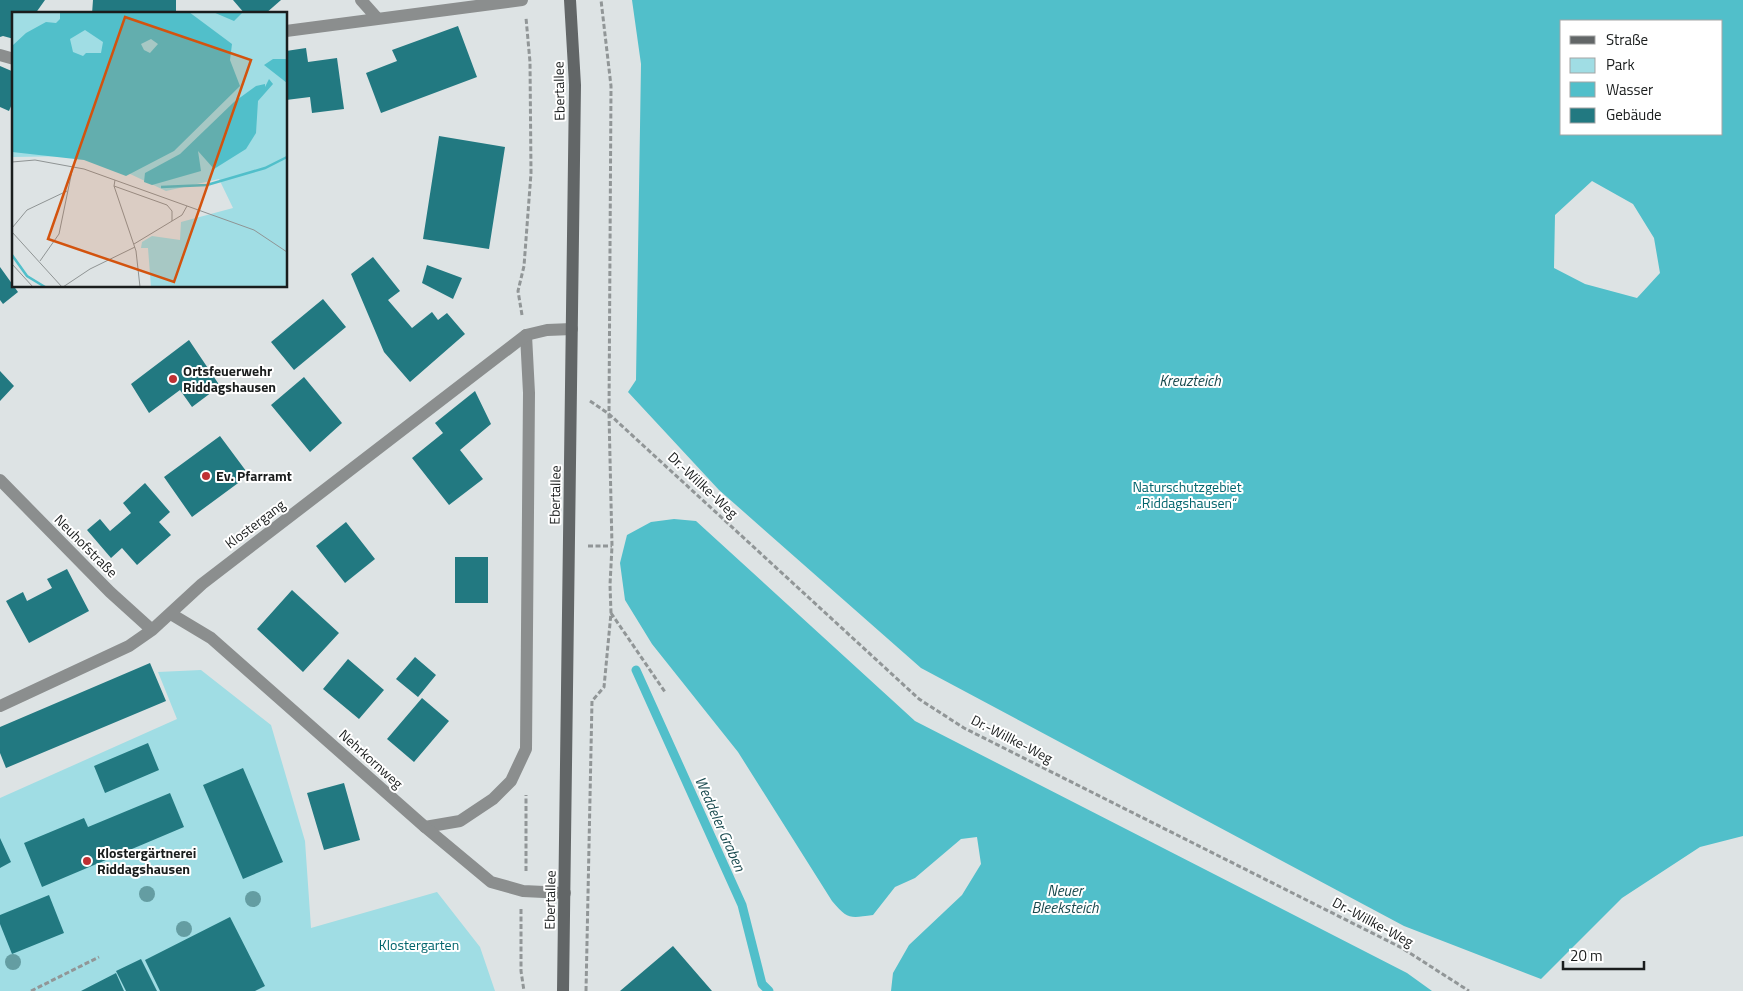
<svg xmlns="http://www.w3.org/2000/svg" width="1743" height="991" viewBox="0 0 1743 991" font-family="'Titillium Web',sans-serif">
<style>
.green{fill:#a0dde4}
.water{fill:#51bfca;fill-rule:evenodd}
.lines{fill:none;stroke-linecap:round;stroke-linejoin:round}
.stream{stroke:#51bfca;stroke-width:9}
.building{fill:#227981}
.path{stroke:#919697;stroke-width:3;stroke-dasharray:5 2.5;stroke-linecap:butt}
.lane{stroke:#8b8e8e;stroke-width:12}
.street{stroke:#8b8e8e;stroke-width:12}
.secondary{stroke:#626667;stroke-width:12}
.tree{fill:#649da2}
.poi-dot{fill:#bf3033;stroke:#fff;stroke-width:2}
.labels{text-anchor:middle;stroke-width:4;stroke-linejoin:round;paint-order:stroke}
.street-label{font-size:14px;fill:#1a1d1d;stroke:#fff}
.poi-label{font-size:14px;font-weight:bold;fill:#1a1d1d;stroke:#fff;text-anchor:start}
.park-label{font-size:14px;fill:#01646c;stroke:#fff}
.water-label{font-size:15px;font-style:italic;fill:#18494e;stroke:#fff}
.inset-river{fill:none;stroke:#51bfca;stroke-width:2.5}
.inset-road{fill:none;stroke:#8f9494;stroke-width:1}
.view{fill:#d3530e;fill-opacity:0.15;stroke:#d3530e;stroke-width:2.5}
.inset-edge{fill:none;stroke:#1a1d1d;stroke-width:2.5}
</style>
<rect width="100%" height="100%" fill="#dde3e4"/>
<path class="green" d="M201,670l70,55 34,116 6,87 126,-36 43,55 15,44h-495v-193l177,-79 -19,-47z"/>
<path class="water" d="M632,0h1111v836l-43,11 -78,51 -81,81 -137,-53 -483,-258 -202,-178 -91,-98 8,-12 5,-316zM1562,21h160v113h-160zM1592,181l41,23 21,34 6,35 -23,25 -52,-14 -31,-16 1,-53z
M674,519l22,2 219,200 492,252 25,18h-541l2,-18 16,-28 53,-50 19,-31 -4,-27 -16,2 -46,39 -20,9 -22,28c-23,3 -25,5 -41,-14l-94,-149 -86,-108 -27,-44 -5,-37 7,-28 24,-13z"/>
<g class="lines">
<path class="stream" d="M636,670l106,235 20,79 7,7"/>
</g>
<path class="building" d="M0,0h45l-10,14h-21v25l-11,-3 -3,1z
M93,0h83v14h-84z
M233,0h48l-16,14h-20z
M458,26l19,51 -96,36 -15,-40 31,-12 -5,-11z
M306,48l2,14 29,-4 7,51 -32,4 -2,-16 -24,3v-49z
M0,66l14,6v27l-5,12 -9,-4z
M439,136l66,11 -16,102 -66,-10z
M373,257l27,34 -12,9 24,28 20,-16 6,8 9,-7 18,21 -55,48 -26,-30 -33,-78z
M427,265l35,13 -9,21 -31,-16z
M0,267l18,25 -15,12 -3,-4z
M323,299l23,28 -52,43 -23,-28z
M189,340l31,46 -28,21 -12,-17 -31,23 -18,-29z
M0,371l14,15 -14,15z
M304,377l38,46 -32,29 -39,-47z
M475,391l16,33 -31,26 23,29 -34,26 -37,-47 31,-25 -8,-10z
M220,436l29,39 -57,42 -28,-40z
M145,483l25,29 -11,10 12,13 -34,30 -15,-17 -11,10 -24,-28 13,-11 10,12 21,-18 -8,-10z
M346,522l29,37 -30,24 -29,-37z
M455,557h33v46h-33z
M67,569l22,42 -60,32 -23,-42 17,-9 4,9 25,-13 -5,-9z
M292,590l47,43 -36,39 -46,-43z
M415,657l21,18 -18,22 -22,-18z
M348,659l36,31 -25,29 -36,-30z
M150,663l16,38 -160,67 -6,-15v-26z
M422,698l27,23 -35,41 -27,-23z
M148,743l11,27 -54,23 -11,-27z
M243,768l40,94 -40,17 -40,-94z
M344,783l16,57 -36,10 -17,-57z
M170,793l14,34 -142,60 -18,-44 60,-25 4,9z
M0,838l11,24 -11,6z
M49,895l15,38 -52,21 -12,-30v-9z
M230,917l35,69 -10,5h-95l-15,-31z
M673,946l39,45h-92z
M141,959l16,32h-31l-10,-20z
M116,973l8,18h-43z"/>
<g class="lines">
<path class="path" d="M522,315l-4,-24 6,-25 7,-93 -1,-111 -4,-44
M590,401l19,13 310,285 45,29 438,220 67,43
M588,546h24
M611,613l54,79
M526,871v-76
M521,909v62l3,20
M31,991l68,-34
M586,991l6,-290 12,-14 7,-74 -1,-28 2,-39 -3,-132 2,-328 -10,-86"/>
<path class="lane" d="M425,827l35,-6 33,-22 18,-18 15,-32 3,-356 -3,-58"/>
<path class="street" d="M361,0l16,18
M286,31l236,-31
M0,55l14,4
M0,480l110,112 42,38
M171,614l40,24 214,189 66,55 32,9 42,2
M0,706l129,-60 23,-16 50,-46 324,-249 21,-5 25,-1"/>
<path class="secondary" d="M563,991l12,-906 -5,-85"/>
</g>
<g class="tree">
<circle cx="147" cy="894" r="8"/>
<circle cx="253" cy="899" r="8"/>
<circle cx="184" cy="929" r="8"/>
<circle cx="13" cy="962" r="8"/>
</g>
<g class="poi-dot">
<circle cx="173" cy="379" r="5"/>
<circle cx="206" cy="476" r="5"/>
<circle cx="87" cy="861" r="5"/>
</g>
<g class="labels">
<g class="street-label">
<text transform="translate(559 91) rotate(-91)" y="5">Ebertallee</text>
<text transform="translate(703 485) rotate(43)" y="5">Dr.-Willke-Weg</text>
<text transform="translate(555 495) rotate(-89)" y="5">Ebertallee</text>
<text transform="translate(255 524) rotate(-37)" y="5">Klostergang</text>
<text transform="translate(86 546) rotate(45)" y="5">Neuhofstraße</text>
<text transform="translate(1012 739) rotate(27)" y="5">Dr.-Willke-Weg</text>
<text transform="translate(371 759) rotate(42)" y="5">Nehrkornweg</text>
<text transform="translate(550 900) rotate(-89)" y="5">Ebertallee</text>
<text transform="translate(1373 922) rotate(28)" y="5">Dr.-Willke-Weg</text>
</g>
<g class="poi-label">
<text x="183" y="376">Ortsfeuerwehr<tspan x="183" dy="16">Riddagshausen</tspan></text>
<text x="216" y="481">Ev. Pfarramt</text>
<text x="97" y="858">Klostergärtnerei<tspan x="97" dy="16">Riddagshausen</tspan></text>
</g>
<g class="park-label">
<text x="1187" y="492">Naturschutzgebiet<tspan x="1187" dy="16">„Riddagshausen“</tspan></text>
<text x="419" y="950">Klostergarten</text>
</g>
<g class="water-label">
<text x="1190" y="386">Kreuzteich</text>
<text transform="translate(720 824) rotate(66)" y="5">Weddeler Graben</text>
<text x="1065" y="896">Neuer<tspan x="1065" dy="17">Bleeksteich</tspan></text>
</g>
</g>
<g transform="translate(12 12)">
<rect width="275" height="275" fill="#dde3e4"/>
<path d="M0,0h275v275h-136l-3,-39h-7l1,-6 10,-6 28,4 1,-18 52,-14 -14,-29 -53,12 -40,-19 -52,-16 -62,1z" fill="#a0dde4"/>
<path d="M48,0h129l43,32 -2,16 10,26 -66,65 -48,25 -42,-16 -72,-8v-106l14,-13 20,-11 10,1 4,-4zM73,18l18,12 -2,11h-15l-3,3 -10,-4 -3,-13zM139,27l7,5 -8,9 -6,-3 -3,-6zM201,0h30l-9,9zM261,47h14v24l-23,-18zM257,67l4,5 -15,17 -2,32 -10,16 -32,20 -16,-18 3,20 -49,14 -8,-3 1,-9 35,-19 54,-52 22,-16 9,-2v3z" fill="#51bfca" fill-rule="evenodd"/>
<path class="inset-river" d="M149,175l46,-2 58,-17 22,-11M0,243l15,21 18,11"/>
<path class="inset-road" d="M0,150l23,-2 49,9 170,61 33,22M103,168l-1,6 22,65 4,36M102,174l53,19 5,6v10M0,216l15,-18 40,-19M0,220l50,55M122,232l48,-29 5,-9M28,249l19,-27 14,-68M0,252l21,23M51,275l27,-18 45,-22"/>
<path class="view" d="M113,5l126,43 -77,222 -126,-43z"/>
<rect width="275" height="275" class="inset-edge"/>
</g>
<rect x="1560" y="20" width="162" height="115" fill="#ffffff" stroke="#a3a5a5"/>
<rect x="1570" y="36" width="25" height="8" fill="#626667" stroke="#a3a5a5"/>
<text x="1606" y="45" font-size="15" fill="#1a1d1d">Straße</text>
<rect x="1570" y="58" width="25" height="15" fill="#a0dde4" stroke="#a3a5a5"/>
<text x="1606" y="70" font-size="15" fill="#1a1d1d">Park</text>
<rect x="1570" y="82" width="25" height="15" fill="#51bfca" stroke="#a3a5a5"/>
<text x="1606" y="95" font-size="15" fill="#1a1d1d">Wasser</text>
<rect x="1570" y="108" width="25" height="15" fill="#227981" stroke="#a3a5a5"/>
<text x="1606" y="120" font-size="15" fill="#1a1d1d">Gebäude</text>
<path d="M1563 961v8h81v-8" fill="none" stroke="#1a1d1d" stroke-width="2.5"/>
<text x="1570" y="961" font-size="15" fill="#1a1d1d" stroke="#ffffff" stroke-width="4" paint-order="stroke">20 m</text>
</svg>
